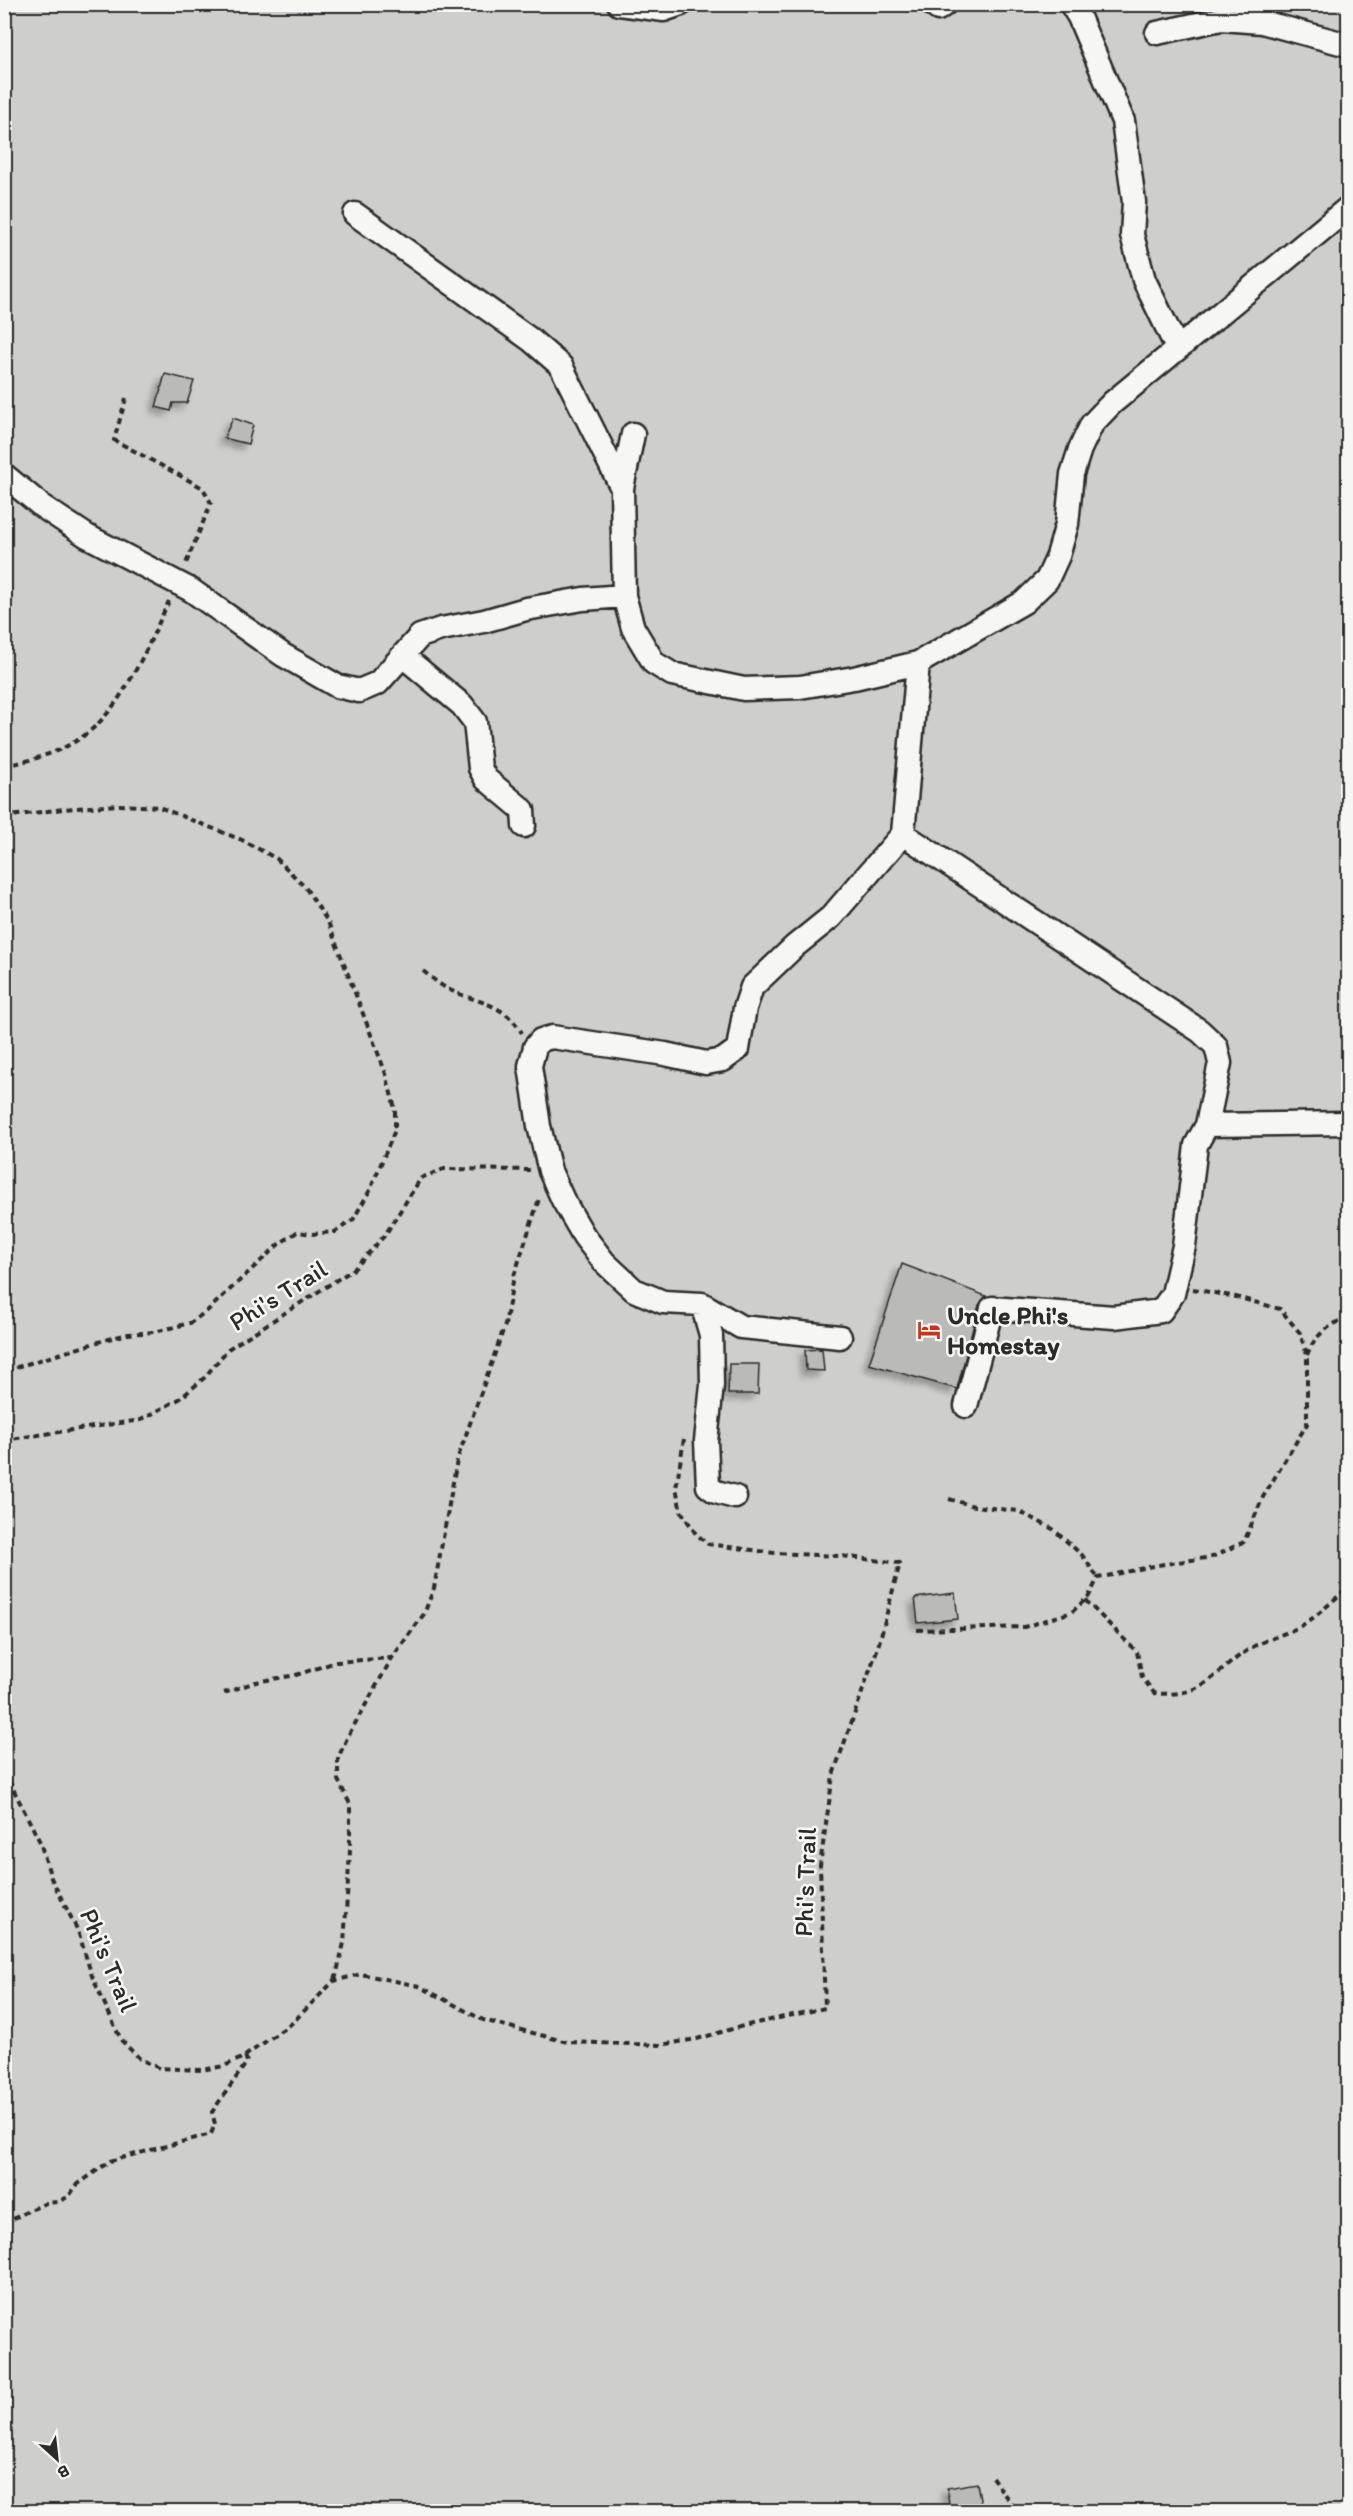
<svg xmlns="http://www.w3.org/2000/svg" width="1353" height="2516" viewBox="0 0 1353 2516" font-family="Itim,sans-serif">
<style>
.green{fill:#cececa;stroke:#7c7c7a;stroke-width:1.5}
.building{fill:#babab7;stroke:#2b2b2b;stroke-width:1.5;filter:url(#shadow)}
.lines{fill:none;stroke-linecap:round;stroke-linejoin:round}
.street-casing{stroke:#2b2b2b;stroke-width:27}
.path{stroke:#2b2b2b;stroke-width:4;stroke-dasharray:6 4.5;stroke-linecap:butt}
.street{stroke:#f6f6f2;stroke-width:22}
.labels{text-anchor:middle;stroke-width:5;stroke-linejoin:round;paint-order:stroke}
.street-label{font-size:26px;fill:#2b2b2b;stroke:#f6f6f2}
.poi-label{font-size:26px;font-weight:bold;fill:#2b2b2b;stroke:#f6f6f2;text-anchor:start}
</style>
<defs>
<filter id="shadow"><feDropShadow dx="-5.5" dy="5.5" stdDeviation="3" flood-color="#0004"/></filter>
</defs>
<rect width="100%" height="100%" fill="#eeeeea"/>
<filter id="ink" filterUnits="userSpaceOnUse"><feTurbulence type="fractalNoise" baseFrequency=".0167" numOctaves="2"/><feDisplacementMap in="SourceGraphic" scale="12" xChannelSelector="R" yChannelSelector="G"/><feConvolveMatrix kernelMatrix="1 2 1 2 8 2 1 2 1" color-interpolation-filters="sRGB"/></filter>
<g filter="url(#ink)">
<path class="green" d="M5,5h1343v2506h-1343z"/>
<path class="building" d="M165,374l29,7 -7,22h-14l-2,8 -15,-4z
M233,418l20,7 -5,19 -24,-6z
M902,1264l84,32 -7,9 -22,84 -88,-25z
M822,1349l2,22 -18,-1 -1,-20z
M729,1364h30l-1,30h-30z
M955,1593l3,26 -40,4 -3,-25z
M977,2483l5,28h-32l-3,-23z"/>
<g class="lines">
<g class="street-casing">
<path id="street" d="M619,4l45,6 17,-6
M932,4l6,5 7,-5
M1071,4l8,13 44,104 11,81 -2,33 12,45 33,68
M1157,33l64,-14 41,3 86,23
M355,214l176,126 30,26 61,122
M633,434l-11,54 2,108 9,32 21,35 18,11 72,15 56,-2 54,-9 64,-15 106,-61 23,-22 11,-24 9,-32 5,-50 8,-25 12,-25 20,-21 236,-195
M4,475l39,32 44,29 104,54 92,65 54,31 22,5 19,-8 42,-47 21,-7 43,-8 42,-12 57,-10 41,-3
M403,656l59,49 13,17 5,46 6,11 37,31 1,16
M918,663l-15,171 297,197 16,15 4,17 -13,62 -11,20 -12,101 -11,48 -12,17 -47,6 -122,-9 -26,98
M1207,1125l141,-2
M702,1304l9,31 1,50 -6,56 2,45 8,6 19,5
M840,1337l-99,-10 -39,-23 -39,-2 -29,-12 -30,-28 -20,-26 -21,-36 -13,-29 -11,-45 -9,-60 5,-19 6,-7 11,-3 113,17 41,9 17,-3 15,-11 7,-41 7,-21 43,-41 36,-29 72,-83"/>
</g>
<path class="path" d="M126,398l-12,42 89,48 8,15 -26,63
M4,766c29,-6 59,-14 82,-32 38,-28 63,-91 83,-133
M4,817l59,-8 56,-4 40,2 83,33 35,19 28,28 23,35 58,152 9,35v21l-25,60 -17,30 -18,12 -23,2 -15,-2 -18,12 -72,67 -17,12 -35,9 -27,2 -20,5 -104,32
M423,971c9,7 18,15 27,19 30,14 53,12 72,43
M1307,1355c9,-22 21,-28 41,-39
M4,1440l137,-20 40,-22 23,-20 24,-29 126,-80 31,-34 36,-57 23,-9 87,1
M949,1499l25,7 44,5 35,18 29,26 16,23
M1085,1600l52,52 5,25 12,16c51,6 60,-22 97,-45 18,-11 42,-15 59,-28 13,-9 25,-22 38,-32
M917,1630l107,-3 48,-15 17,-16 9,-18 60,-13 54,-8 32,-15 19,-45 44,-73v-69l-7,-22 -20,-24 -44,-12 -43,-8
M224,1693l32,-11 40,-7 40,-13 55,-4
M4,1771l36,71 11,36 27,53 14,45 29,64 19,19 19,9 43,2 22,-4 18,-8 50,-35 42,-42 27,-7 58,12 64,34 84,22 93,3 37,-6 46,-13 82,-18 -5,-143 13,-90 45,-128 22,-84 -60,-7 -66,-3 -66,-9 -12,-10 -15,-23 -5,-23 8,-49
M335,1980l9,-37 6,-92v-47l-12,-24v-22l10,-22 44,-78 32,-44 10,-26 23,-128 48,-135 9,-49 26,-80
M4,2224l22,-12 20,-9 13,-1 10,-6 8,-11 33,-24 101,-27 4,-10 -3,-12 35,-50 -2,-7
M992,2477l25,35"/>
<use href="#street" class="street"/>
</g>
</g>
<defs>
<g id="hotel-bare" transform="scale(1.8)"><path d="M-6-4.5h1.5V1H6V5H4.5V3h-9V5H-6ZM-4 0a1.8 1.8 0 1 1 3.6 0ZM.5 0V-2.5h3Q6-2.5 6 0Z" fill="#c8321e" stroke="#f6f6f2" stroke-width="2.5" paint-order="stroke"/></g>
</defs>
<g fill-rule="evenodd">
<use href="#hotel-bare" x="929" y="1330"/>
</g>
<g class="labels">
<g class="street-label">
<text transform="translate(278 1295) rotate(-32)" y="9">Phi's Trail</text>
<text transform="translate(805 1882) rotate(-88)" y="9">Phi's Trail</text>
<text transform="translate(109 1960) rotate(67)" y="9">Phi's Trail</text>
</g>
<g class="poi-label">
<text x="947" y="1324">Uncle Phi's<tspan x="947" dy="30">Homestay</tspan></text>
</g>
</g>
<rect width="1353" height="2516" fill="none" stroke="#f6f6f2" stroke-width="24"/>
<rect x="12" y="12" width="1329" height="2492" fill="none" stroke="#2b2b2b" stroke-width="2" filter="url(#ink)"/>
<g transform="translate(57 2459) rotate(153)" stroke="#f6f6f2" stroke-width="4.5" paint-order="stroke">
<path d="M0-4.5L10 22L0 15L-10 22Z" fill="#2b2b2b"/>
<text y="-9" font-size="16" font-weight="bold" text-anchor="middle" fill="#2b2b2b">B</text>
</g>
</svg>
